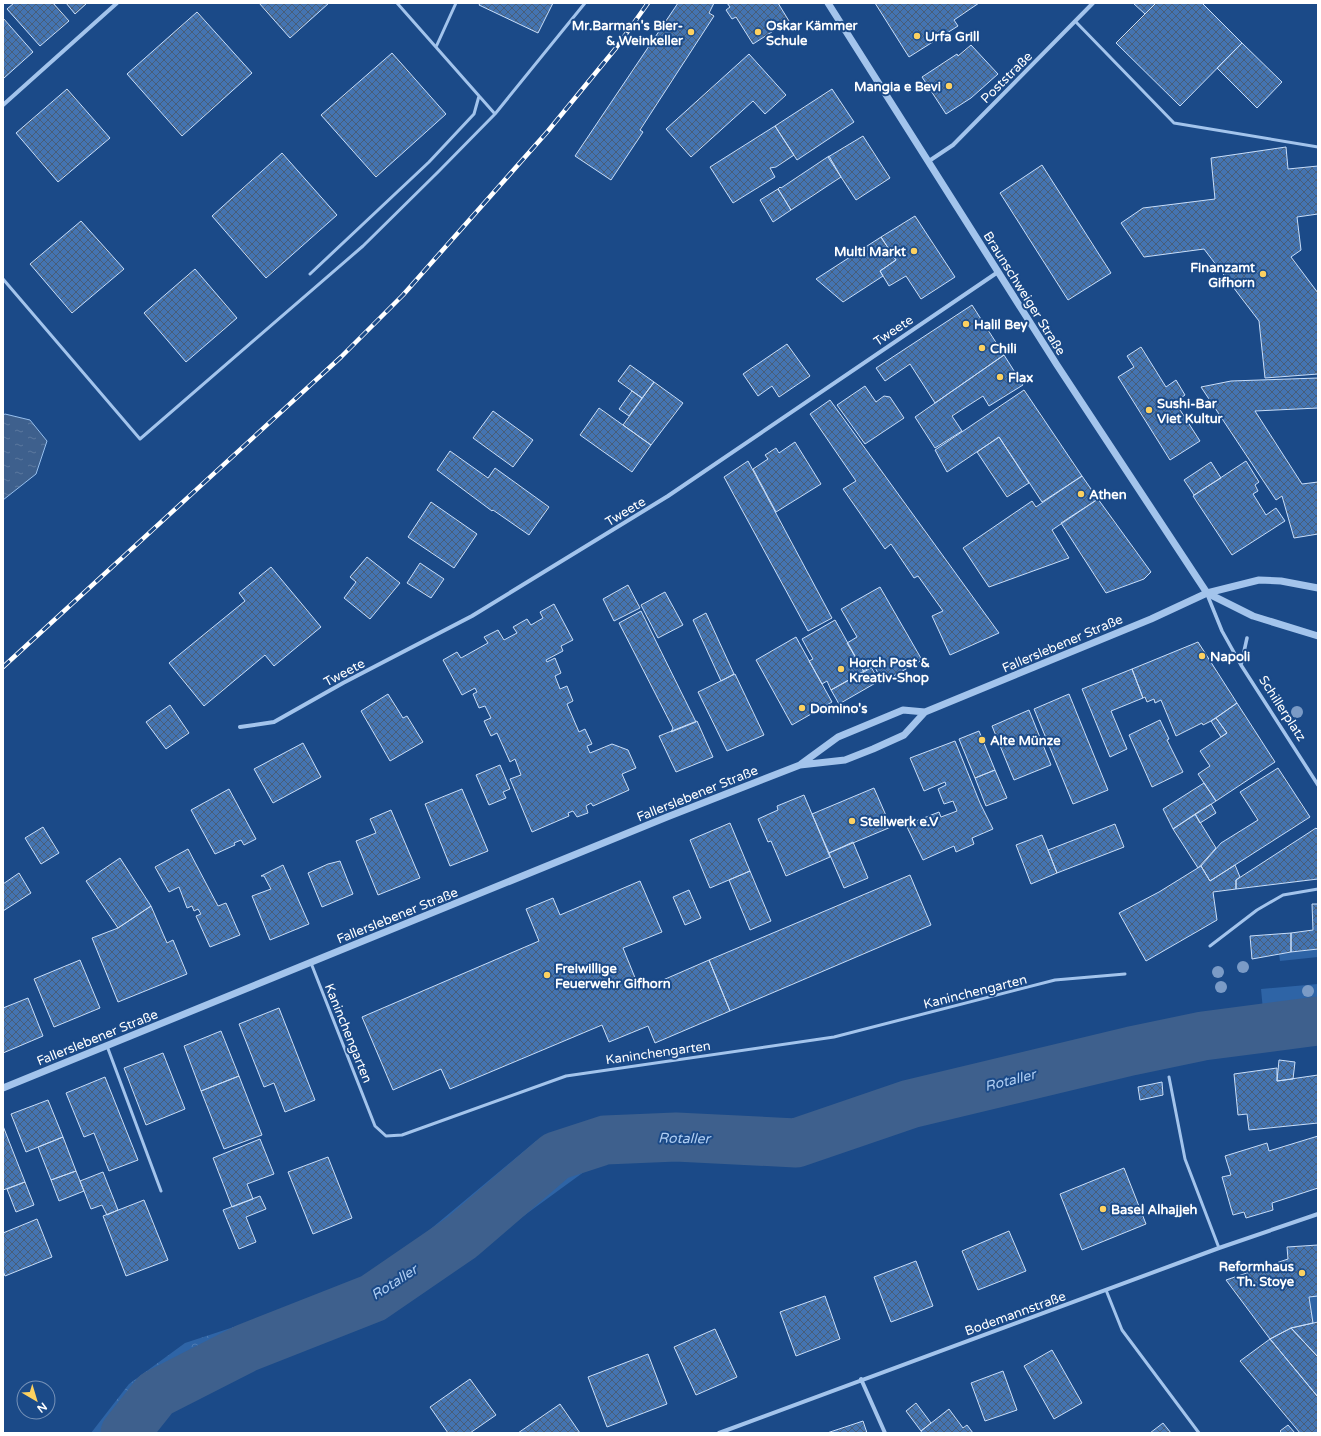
<svg xmlns="http://www.w3.org/2000/svg" width="1321" height="1436" viewBox="0 0 1321 1436" font-family="'Varela Round',sans-serif">
<style>
.grass{fill:#2e64a6}
.park{fill:url(#park-crowns)}
.water{fill:url(#water-ripples);stroke:#96bfee}
.lines{fill:none;stroke-linecap:round;stroke-linejoin:round}
.river{stroke:#3e608d;stroke-width:49}
.building{fill:url(#building-cross-hatch);stroke:#c9def9}
.service{stroke:#a3c4ec;stroke-width:3}
.pedestrian{stroke:#a3c4ec;stroke-width:3.5}
.minor{stroke:#a3c4ec;stroke-width:4}
.tertiary{stroke:#a3c4ec;stroke-width:7}
.rail-casing{stroke:#fff;stroke-width:4.5}
.rail{stroke:#1b4a88;stroke-width:3;stroke-dasharray:9;stroke-linecap:butt}
.tree{fill:#7b9bc6}
.poi-dot{fill:#fdd160;stroke:#1b4a88;stroke-width:1.5}
.labels{text-anchor:middle;stroke-width:4;stroke-linejoin:round;paint-order:stroke}
.poi-label{font-size:13px;font-weight:bold;fill:#fff;stroke:#1b4a88;text-anchor:start}
.street-label{font-size:13px;fill:#fff;stroke:#1b4a88}
.water-label{font-size:14px;font-style:italic;fill:#afcef3;stroke:#1b4a88}
</style>
<defs>
<pattern id="park-crowns" width="20" height="18" patternUnits="userSpaceOnUse"><rect width="20" height="18" fill="#2e64a6"/><path d="M2 6a3 3 0 1 1 6 0M12 15a3 3 0 1 1 6 0" fill="none" stroke="#4d7bb3"/></pattern>
<pattern id="water-ripples" width="26" height="14" patternUnits="userSpaceOnUse"><rect width="26" height="14" fill="#3e608d"/><path d="M2 4q2-2 4 0t4 0M15 11q2-2 4 0t4 0" fill="none" stroke="#5b789e"/></pattern>
<pattern id="building-cross-hatch" width="8" height="8" patternUnits="userSpaceOnUse"><rect width="8" height="8" fill="#4474b1"/><path d="M0 0l8 8M0 8l8-8" fill="none" stroke="#485e79"/></pattern>
</defs>
<rect width="100%" height="100%" fill="#1b4a88"/>
<path class="grass" d="M1318,949v8l-38,4 -1,-7z
M1318,984v20l-55,6 -2,-21z
M1318,1296v26l-5,1 -4,-26z"/>
<path class="park" d="M1318,1005v31l-116,13 -221,51 -119,38 -91,23 -134,-5 -45,10 -204,149 -57,25 -134,42 -57,46 -2,5h-47l38,-49 56,-41 153,-50 52,-30 146,-122 80,-23h84l105,5 155,-54 181,-42z"/>
<path class="water" d="M5,414l25,6 17,21 -11,33 -33,26v-85z"/>
<g class="lines">
<path class="river" d="M125,1433l31,-39 90,-46 127,-50 89,-61 94,-81 49,-16 71,-3 120,6 114,-39 221,-53 72,-15 115,-15"/>
</g>
<path class="building" d="M14,3h39l16,18 -29,25 -33,-37z
M66,3h21l-12,11z
M259,3h70l-39,35z
M480,3h73l-15,30 -59,-28z
M678,3h36l-5,10 5,3 -74,114 3,2 -32,48 -36,-24z
M727,3h51l11,18 -36,23 -17,-27 -4,2 -6,-9 4,-3z
M875,3h104l-25,17 4,6 -49,31z
M1133,3h23l-11,11z
M1156,3h46l40,40 -62,63 -64,-63z
M197,12l55,61 -70,63 -55,-62z
M3,18l30,34 -29,26 -1,-2z
M1242,43l40,39 -25,26 -40,-40z
M971,45l27,29 -27,24 -25,16 -24,-37 35,-23 1,2z
M392,53l54,61 -70,63 -55,-62z
M749,54l37,41 -21,19 -12,-13 -62,56 -25,-28z
M67,89l43,49 -52,44 -42,-49z
M832,89l22,33 -57,38 -22,-34z
M775,126l19,29 -18,12 -6,1 5,9 -42,26 -23,-36z
M863,136l27,42 -34,22 -28,-43z
M1286,147l2,22 30,-3v48l-21,3 4,33 -10,7 27,36v81l-53,4 -6,-57 -55,-72 -60,8 -23,-34 22,-15 72,-9 -4,-41z
M282,153l55,62 -71,63 -54,-62z
M829,156l12,21 -50,33 -13,-21 2,-2 1,1z
M1042,165l69,108 -43,27 -68,-107z
M778,189l13,21 -18,12 -13,-22z
M915,216l40,61 -34,22 -15,-23 -17,10 -9,-15 16,-11 -15,-23z
M81,221l43,48 -52,44 -42,-49z
M881,237l15,23 -16,11 3,5 -40,26 -27,-23z
M195,269l42,49 -51,44 -42,-49z
M972,305l32,50 -69,48 -25,-39 -25,17 -9,-13z
M787,344l23,32 -31,21 -7,-11 -14,10 -15,-22z
M1141,347l25,40 10,-7 9,15 -10,7 25,39 -30,19 -52,-83 16,-10 -7,-11z
M1004,355l19,30 -34,21 -6,-10 -31,20 10,15 -27,17 -20,-31z
M630,365l24,17 -12,16 -24,-17z
M1318,378v30l-63,3 47,73 16,-2v52l-24,4 -12,-42 -6,4 -75,-113 30,-6z
M654,382l29,21 -32,42 -28,-20z
M865,386l11,16 8,-6 6,1 14,21 -39,26 -28,-39z
M1024,390l58,86 -40,26 -43,-65 -52,35 -12,-22z
M632,391l10,7 -13,18 -10,-7z
M830,400l169,233 -49,22 -18,-39 11,-5 -25,-35 -4,2 -23,-34 -6,5 -42,-60 13,-8 -46,-67z
M599,408l52,37 -19,27 -52,-37z
M493,411l40,29 -20,27 -40,-29z
M999,437l30,46 -22,14 -30,-45z
M795,442l26,42 -45,28 -23,-43 15,-10 -3,-4 11,-7 3,5z
M450,451l38,27 7,-10 54,39 -20,28 -36,-25 -1,1 -55,-41z
M748,461l84,157 -24,13 -84,-154z
M1246,461l13,21 -4,3 3,6 -5,3 13,21 10,-7 9,13 -53,34 -39,-59z
M1211,462l10,16 -27,17 -10,-15z
M1082,476l16,23 -46,31 17,28 -80,29 -26,-39 69,-47 4,6z
M1098,499l53,73 -7,7 -38,14 -45,-70z
M431,502l46,32 -23,34 -46,-31z
M367,557l33,26 -30,36 -26,-21 12,-16 -6,-5z
M420,563l24,16 -13,19 -24,-15z
M271,567l50,60 -47,39 -9,-11 -61,51 -35,-43 76,-62 -6,-8z
M628,585l12,23 -26,13 -11,-22z
M880,587l42,73 -39,22 -9,-16 -10,6 -17,-29 10,-6 -16,-28z
M665,592l18,33 -25,13 -17,-33z
M554,604l19,36 -12,6 2,5 -17,9 1,2 8,-4 6,15 -6,3 5,13 7,-3 6,15 -6,3 12,28 6,-3 7,15 -5,2 3,7 22,-9 16,6 8,18 -14,6 7,16 -36,16 -2,-3 -5,3 2,7 -11,4 -4,-6 -5,2 1,3 -37,16 -22,-53 11,-4 -6,-16 -5,3 -13,-29 -6,3 -7,-15 7,-3 -6,-12 -6,2 -6,-14 4,-2 -2,-4 -13,7 -19,-35 14,-8 4,6 27,-15 -4,-6 14,-7 6,10 13,-7 -4,-6 14,-8 4,6 12,-7 -3,-6z
M641,611l55,111 -25,10 2,-4 -54,-105z
M706,613l28,61 -13,7 -28,-61z
M835,620l29,52 -33,18 -4,-9 -5,3 -13,-23 4,-2 -11,-20z
M796,637l36,65 -40,23 -36,-65z
M1198,642l39,61 -26,18 -8,4 -1,-2 -26,13 -15,-36 -6,3 -1,-4 -7,3 -2,-5 -2,1 -11,-29z
M871,667l8,14 -40,23 -8,-14z
M1132,669l11,29 -32,13 16,38 -17,8 -28,-68z
M735,674l29,61 -37,16 -29,-59z
M388,694l15,24 4,-2 16,26 -33,19 -29,-50z
M1069,694l39,96 -35,14 -39,-95z
M1237,703l38,59 -59,39 -18,-27 12,-8 -10,-15 27,-18 -11,-15z
M170,705l19,28 -23,16 -20,-27z
M1029,710l22,55 -37,15 -22,-54z
M1216,718l11,15 -6,4 -10,-16z
M1160,720l9,19 -2,1 16,32 -31,15 -23,-52z
M697,721l16,36 -37,15 -17,-36z
M979,731l16,39 -20,8 -16,-39z
M955,741l25,62 13,26 -21,9 2,6 -18,8 -2,-6 -31,14 -17,-35 33,-13 2,5 16,-6 -4,-10 -9,3 -6,-15 8,-4 -1,-3 -21,9 -14,-33z
M303,743l18,34 -48,26 -19,-34z
M500,765l10,24 -7,3 3,6 -17,7 -13,-30z
M1278,768l32,49 -100,64 -9,-15 20,-23 37,-23 -18,-28z
M995,770l12,28 -21,8 -11,-28z
M1204,783l12,18 -43,28 -10,-20z
M874,788l17,39 -62,26 -17,-39z
M229,789l27,50 -12,6 -3,-5 -7,3 1,2 -20,9 -24,-44z
M462,789l26,62 -38,15 -25,-62z
M804,795l26,62 -44,19 -15,-35 -3,1 -10,-23 20,-9 -1,-4z
M1211,804l5,9 -16,10 -5,-9z
M391,810l29,68 -42,17 -22,-54 20,-8 -6,-14z
M1195,814l21,34 -18,20 -25,-39z
M730,823l20,48 -40,17 -20,-48z
M1115,824l9,23 -67,26 -9,-23z
M43,827l16,26 -18,11 -16,-26z
M1316,828l2,2v49l-82,10v-9z
M1042,835l15,38 -26,11 -15,-39z
M853,842l15,36 -24,10 -15,-35z
M188,849l30,57 8,-3 14,32 -30,12 -14,-31 5,-2 -3,-5 -4,2 -2,-5 -5,2 -8,-21 -10,5 -14,-25z
M120,858l31,48 -33,22 -32,-47z
M340,861l13,33 -31,13 -14,-34 20,-9z
M283,865l26,59 -39,16 -18,-44 19,-7 -7,-13h-3z
M1235,865l5,12 -4,3v9l-23,3 4,28 -71,41 -27,-48 40,-21 42,-26 9,15z
M750,871l21,50 -21,9 -21,-50z
M19,873l12,20 -28,18v-27z
M910,875l21,50 -201,86 -21,-51z
M640,881l22,51 -39,16 17,42 69,-30 21,51 -75,32 -7,-17 -39,16 -7,-17 -152,64 -9,-20 -48,21 -31,-73 177,-76 -13,-32 27,-11 7,17z
M689,890l12,28 -16,7 -12,-28z
M1312,904h6v45l-27,3v-19l22,-3z
M151,906l16,37 6,-3 14,34 -69,28 -26,-64 26,-10z
M1291,933v19l-39,7 -2,-23z
M80,960l20,48 -46,19 -20,-48z
M28,998l15,38 -40,17v-45z
M279,1008l36,92 -30,12 -11,-29 -10,4 -25,-63z
M221,1031l18,45 -38,15 -17,-45z
M163,1053l22,56 -39,16 -22,-57z
M1279,1060l16,2 -2,17 -16,2z
M1277,1068v13l41,-6v48l-69,7 -2,-16 -9,1 -4,-41z
M239,1076l23,59 -38,14 -23,-58z
M105,1077l33,83 -29,11 -15,-38 -10,4 -18,-44z
M1162,1082l1,13 -23,5 -2,-13z
M48,1100l15,37 -37,15 -15,-38z
M3,1126l22,56 -22,8z
M1318,1136v52l-46,15 1,7 -27,8 -2,-6 -11,3 -11,-38 9,-2 -6,-19 42,-13 2,8z
M63,1137l13,34 -25,9 -13,-33z
M260,1139l14,35 -27,10 6,15 -21,8 -19,-49z
M328,1157l24,61 -39,16 -25,-62z
M1124,1168l22,56 -64,26 -22,-56z
M76,1171l8,20 -25,10 -8,-21z
M103,1172l15,38 -11,5 -5,-10 -11,4 -11,-28z
M25,1182l9,23 -18,7 -9,-23z
M260,1196l6,13 -20,8 10,25 -17,7 -16,-39z
M144,1200l24,60 -42,16 -23,-60z
M37,1219l15,38 -47,19 -2,-5v-38z
M1009,1231l17,40 -48,19 -16,-39z
M1318,1245v51l-9,1 4,26 -22,5 -21,11 -44,-59 62,-21 -1,-12z
M916,1261l17,45 -42,16 -17,-45z
M825,1296l15,43 -44,17 -16,-44z
M1318,1322v35l-27,-29z
M1291,1328l27,29v40l-48,-58z
M715,1329l22,48 -41,18 -22,-48z
M1270,1339l48,58v36h-18l-60,-72z
M1052,1350l30,53 -28,16 -30,-53z
M648,1354l19,50 -60,23 -19,-50z
M1003,1371l14,39 -32,11 -14,-38z
M470,1379l26,36 -26,18h-22l-18,-26z
M916,1403l15,20 -10,8 -15,-20z
M560,1404l20,29h-62z
M949,1409l14,19 4,-3 6,8h-51l-1,-2z
M863,1421l4,12h-40z
M1163,1423l8,10h-21z
M1288,1425l7,8h-13l-2,-2z"/>
<g class="lines">
<path class="service" d="M397,3l98,111
M1075,21l99,102 144,24
M436,47l20,-44
M310,274l119,-112 45,-48 5,-18
M3,279l137,160 223,-193 75,-74 57,-58 90,-111
M1210,946l47,-36 26,-15 35,-6
M311,963l64,163 11,10 16,-1 164,-59 268,-39 221,-57 70,-6
M107,1046l54,145
M1169,1077l16,82 34,89
M1106,1290l16,40 77,103"/>
<path class="pedestrian" d="M1207,594l15,37 19,34 77,120
M1241,665l6,-27"/>
<path class="minor" d="M3,105l114,-102
M929,161l24,-16 140,-142
M240,727l34,-5 69,-39 129,-67 196,-120 330,-224
M861,1379l24,54
M719,1433l500,-185 99,-34"/>
<path class="tertiary" d="M828,3l229,362 150,228
M1207,593l46,23 65,20
M801,764l37,-27 65,-27 22,2
M3,1088l664,-271 133,-52 45,-5 28,-11 31,-14 21,-23 226,-93 56,-26 52,-13 22,1 37,7"/>
<g class="rail-casing">
<path id="rail" d="M3,667l338,-310 62,-62 145,-164 68,-83 32,-45"/>
</g>
<use href="#rail" class="rail"/>
</g>
<g class="tree">
<circle cx="1297" cy="712" r="6"/>
<circle cx="1243" cy="967" r="6"/>
<circle cx="1218" cy="972" r="6"/>
<circle cx="1221" cy="987" r="6"/>
<circle cx="1308" cy="991" r="6"/>
</g>
<g class="poi-dot">
<circle cx="691" cy="32" r="4"/>
<circle cx="758" cy="32" r="4"/>
<circle cx="917" cy="36" r="4"/>
<circle cx="949" cy="86" r="4"/>
<circle cx="914" cy="251" r="4"/>
<circle cx="1263" cy="274" r="4"/>
<circle cx="966" cy="324" r="4"/>
<circle cx="982" cy="348" r="4"/>
<circle cx="1000" cy="377" r="4"/>
<circle cx="1149" cy="410" r="4"/>
<circle cx="1081" cy="494" r="4"/>
<circle cx="1202" cy="656" r="4"/>
<circle cx="841" cy="669" r="4"/>
<circle cx="802" cy="708" r="4"/>
<circle cx="982" cy="740" r="4"/>
<circle cx="852" cy="821" r="4"/>
<circle cx="547" cy="975" r="4"/>
<circle cx="1103" cy="1209" r="4"/>
<circle cx="1302" cy="1273" r="4"/>
</g>
<g class="labels">
<g class="poi-label">
<text x="683" y="30" text-anchor="end">Mr.Barman's Bier-<tspan x="683" dy="15">&amp; Weinkeller</tspan></text>
<text x="766" y="30">Oskar Kämmer<tspan x="766" dy="15">Schule</tspan></text>
<text x="925" y="41">Urfa Grill</text>
<text x="941" y="91" text-anchor="end">Mangia e Bevi</text>
<text x="906" y="256" text-anchor="end">Multi Markt</text>
<text x="1255" y="272" text-anchor="end">Finanzamt<tspan x="1255" dy="15">Gifhorn</tspan></text>
<text x="974" y="329">Halil Bey</text>
<text x="990" y="353">Chili</text>
<text x="1008" y="382">Flax</text>
<text x="1157" y="408">Sushi-Bar<tspan x="1157" dy="15">Viet Kultur</tspan></text>
<text x="1089" y="499">Athen</text>
<text x="1210" y="661">Napoli</text>
<text x="849" y="667">Horch Post &amp;<tspan x="849" dy="15">Kreativ-Shop</tspan></text>
<text x="810" y="713">Domino's</text>
<text x="990" y="745">Alte Münze</text>
<text x="860" y="826">Stellwerk e.V</text>
<text x="555" y="973">Freiwillige<tspan x="555" dy="15">Feuerwehr Gifhorn</tspan></text>
<text x="1111" y="1214">Basel Alhajjeh</text>
<text x="1294" y="1271" text-anchor="end">Reformhaus<tspan x="1294" dy="15">Th. Stoye</tspan></text>
</g>
<g class="street-label">
<text transform="translate(1006 77) rotate(-45)" y="5">Poststraße</text>
<text transform="translate(1025 293) rotate(58)" y="5">Braunschweiger Straße</text>
<text transform="translate(893 330) rotate(-34)" y="5">Tweete</text>
<text transform="translate(625 511) rotate(-31)" y="5">Tweete</text>
<text transform="translate(1062 643) rotate(-23)" y="5">Fallerslebener Straße</text>
<text transform="translate(344 672) rotate(-28)" y="5">Tweete</text>
<text transform="translate(1283 708) rotate(57)" y="5">Schillerplatz</text>
<text transform="translate(697 793) rotate(-22)" y="5">Fallerslebener Straße</text>
<text transform="translate(397 915) rotate(-22)" y="5">Fallerslebener Straße</text>
<text transform="translate(975 991) rotate(-14)" y="5">Kaninchengarten</text>
<text transform="translate(349 1033) rotate(68)" y="5">Kaninchengarten</text>
<text transform="translate(97 1037) rotate(-22)" y="5">Fallerslebener Straße</text>
<text transform="translate(658 1052) rotate(-8)" y="5">Kaninchengarten</text>
<text transform="translate(1015 1313) rotate(-20)" y="5">Bodemannstraße</text>
</g>
<g class="water-label">
<text transform="translate(1010 1080) rotate(-14)" y="5">Rotaller</text>
<text transform="translate(684 1138) rotate(1)" y="5">Rotaller</text>
<text transform="translate(394 1282) rotate(-33)" y="5">Rotaller</text>
</g>
</g>
<rect width="1321" height="1436" fill="none" stroke="#ffffff" stroke-width="8"/>
<g transform="translate(36 1400) rotate(142)"><circle r="19" fill="#1b4a88" stroke="#7692b8"/>
<path d="M0-3L7 15L0 10L-7 15Z" fill="#fdd160"/>
<text y="-6" font-size="11" font-weight="bold" text-anchor="middle" fill="#ffffff">N</text>
</g>
</svg>
